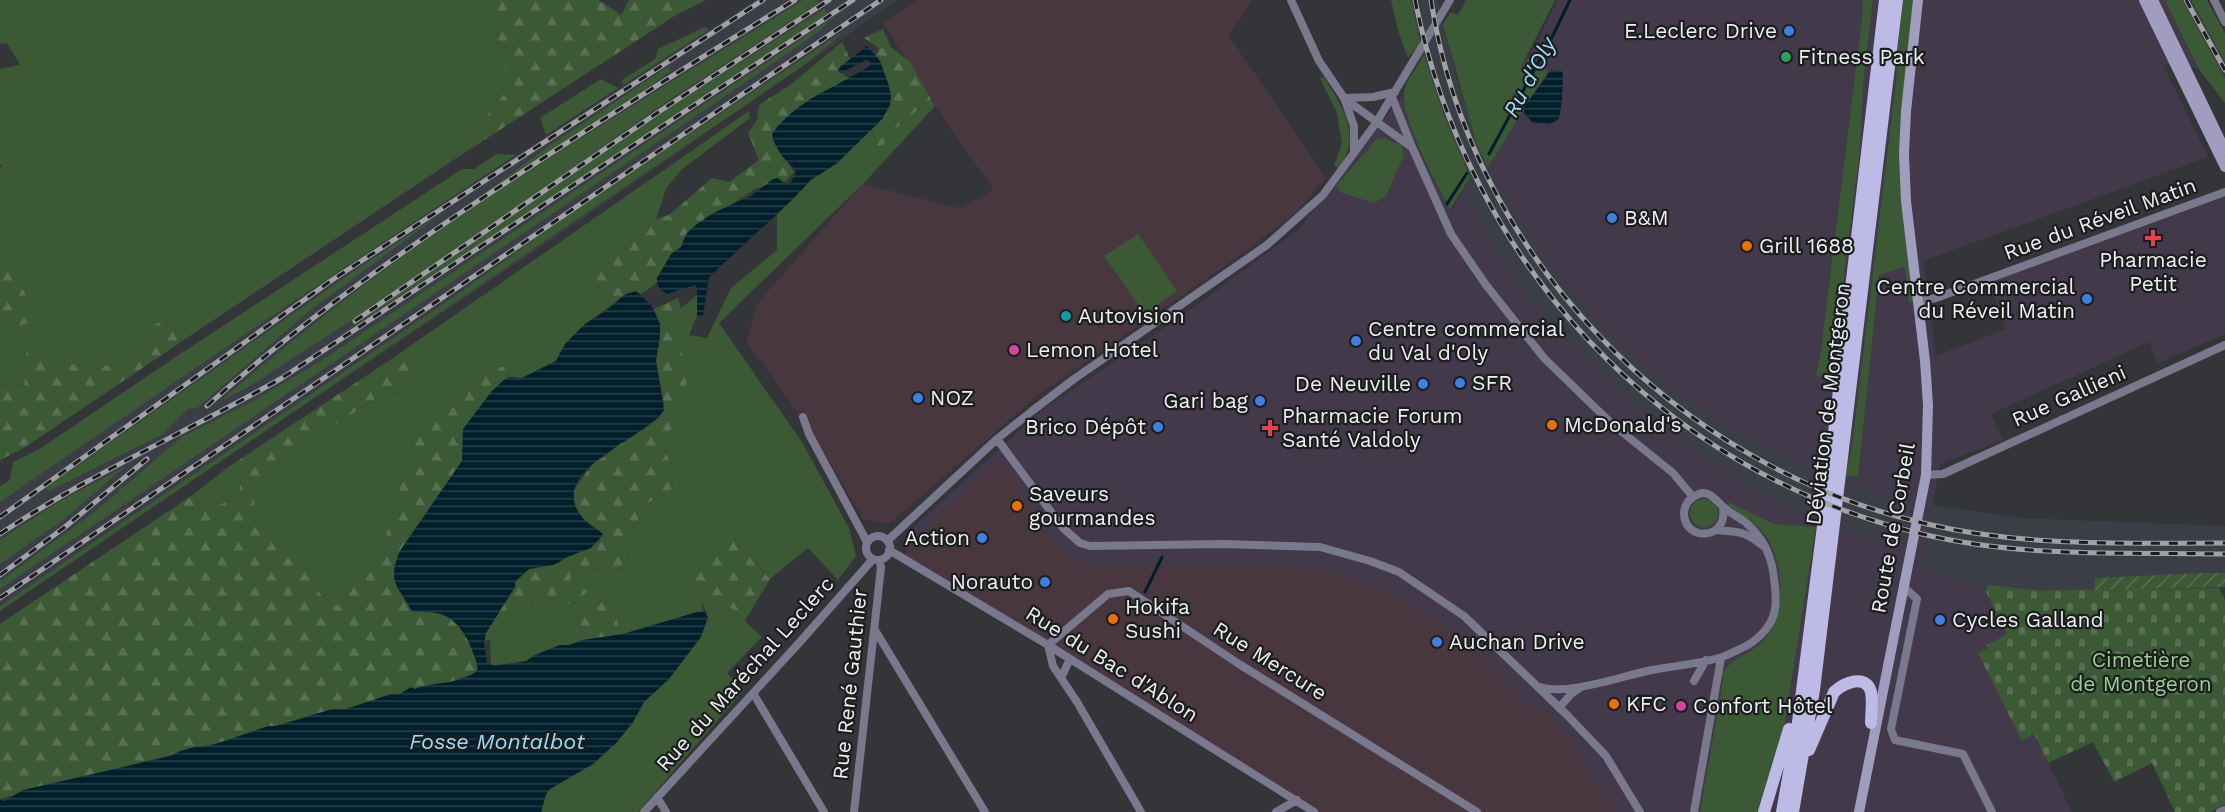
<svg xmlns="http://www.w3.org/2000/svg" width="2225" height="812" viewBox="0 0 2225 812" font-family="'Work Sans',sans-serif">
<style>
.commercial{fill:#42394a}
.industrial{fill:#493740}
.built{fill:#3b3e46}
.grass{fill:#3a5934}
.forest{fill:url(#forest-firs)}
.cemetery{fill:url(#cemetery-stones)}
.garden{fill:url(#garden-furrows)}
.water{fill:url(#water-rules)}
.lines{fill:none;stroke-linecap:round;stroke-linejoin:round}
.stream{stroke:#011f2b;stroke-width:3}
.street{stroke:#7a788d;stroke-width:8}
.secondary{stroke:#a09dbf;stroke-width:10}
.primary{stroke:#bdbae5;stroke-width:12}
.rail-casing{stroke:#a1a2a5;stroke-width:5}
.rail{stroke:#1c1d1e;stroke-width:3;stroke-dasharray:9;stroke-linecap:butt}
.shop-dot{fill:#3f7fe0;stroke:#1c1d1e;stroke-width:2}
.leisure-dot{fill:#2e9e5b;stroke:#1c1d1e;stroke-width:2}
.health-dot{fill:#e0444e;stroke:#1c1d1e;stroke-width:2}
.food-dot{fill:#e8710a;stroke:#1c1d1e;stroke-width:2}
.culture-dot{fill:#0f9aa8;stroke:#1c1d1e;stroke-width:2}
.hotel-dot{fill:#d1479c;stroke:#1c1d1e;stroke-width:2}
.labels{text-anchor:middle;stroke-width:4.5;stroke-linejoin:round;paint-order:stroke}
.poi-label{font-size:21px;fill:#eeeff1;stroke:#1c1d1e;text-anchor:start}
.street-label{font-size:21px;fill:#eeeff1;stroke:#1c1d1e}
.park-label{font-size:21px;fill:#9bcf91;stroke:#1c1d1e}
.water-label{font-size:22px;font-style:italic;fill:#99ddfc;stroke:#1c1d1e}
</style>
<defs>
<pattern id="forest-firs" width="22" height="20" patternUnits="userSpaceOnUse" patternTransform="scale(1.5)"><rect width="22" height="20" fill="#3a5934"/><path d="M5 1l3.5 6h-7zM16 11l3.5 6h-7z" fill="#577152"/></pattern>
<pattern id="cemetery-stones" width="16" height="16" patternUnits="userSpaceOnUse" patternTransform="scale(1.5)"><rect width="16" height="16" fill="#3a5934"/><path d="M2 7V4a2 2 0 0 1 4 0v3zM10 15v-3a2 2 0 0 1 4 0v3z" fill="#577152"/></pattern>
<pattern id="garden-furrows" width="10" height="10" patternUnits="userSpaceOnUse" patternTransform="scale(1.5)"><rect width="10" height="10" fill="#3a5934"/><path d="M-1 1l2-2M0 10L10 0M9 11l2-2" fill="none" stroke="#577152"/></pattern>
<pattern id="water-rules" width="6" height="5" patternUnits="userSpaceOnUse" patternTransform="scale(1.5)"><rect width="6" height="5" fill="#011f2b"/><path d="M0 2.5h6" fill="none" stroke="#26404a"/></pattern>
</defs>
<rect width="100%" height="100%" fill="#343538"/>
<path class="commercial" d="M1558,0h608l32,68 -35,-3 45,92 -285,104 13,95 70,-27 -17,-47 236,-85v137l-67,29 -9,-21 -158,72 12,26 -63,24 -19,106 66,15 -1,7 21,42 -20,11 1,3 -9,5 43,87 12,-7 38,79h-758l-410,-264 3,-15 134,-122 151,-102 107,-80 103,-133 49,116z"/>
<path class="industrial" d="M917,0h335l-23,36 97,142 -32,36 -62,47 -193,133 -150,130 -26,-5 -47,-81 -69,-96 9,-37 107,-121 96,24 35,-18 -50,-71 -61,-96z
M999,459l15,20 33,56 24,21 26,10 61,-2 127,3 51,5 52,19 49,28 37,31 52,53 20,8 20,25 50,76h-294l-162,-101 -259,-153 27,-33z"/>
<path class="built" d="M755,0h143l-310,215 -588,395v-108l245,-169z
M1403,0h35l17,71 19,61 14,35 40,66 43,59 36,42 63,55 51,34 59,33 37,17 -7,48 -102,-60 -82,-63 -67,-67 -42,-49 -33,-52 -34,-66 -28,-87z
M2166,0h36l23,40v63z
M1847,485l65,16 -7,44 -30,-5 -33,-11z
M1932,505l90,13 203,8v61l-191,3 -47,-5 -66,-15z"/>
<path class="grass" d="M0,0h493l7,52 11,33 -62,78 -268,179 -14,-20 -22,12v18l-20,14 -59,-2 -39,-19 -3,42 -24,-1v-56l4,4 21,-41 -23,-42 -2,-17v-66l2,-3 -2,-1v-95l20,-4 -13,-22 -7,1z
M803,0h14l2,3 -150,97 -287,201 -137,88 -25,12c68,-58 138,-113 211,-165 121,-83 248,-158 372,-236z
M1391,0h20l9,43 -12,15 -10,-28z
M1466,0h89l-35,69 8,-11 20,13 -60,96 -11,-22 -34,-121 8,-12 7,3z
M1862,0h11l-9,74 -5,84 -28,219 -15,-2 4,-17 43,-347z
M1903,0h11l-12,105 12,196 -5,2 -4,-36 -26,8 -21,201 -13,1 7,-30 45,-375v-17z
M2165,0h17l43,78v25l-27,-35z
M2191,0h16l18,33v29z
M824,9l4,4 -259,174 -241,156 328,-227z
M831,19l-10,11 -59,41 -762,518v-8l93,-68 89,-76 71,-36 66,-39z
M705,27l4,3 -86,55 -1,-5 33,-21 3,-10z
M841,33l-2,3 -33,28 -806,547v-5l442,-301 135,-96z
M1424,55l19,58 27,64 -20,33c-13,-27 -49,-90 -46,-118 1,-11 14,-26 20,-37z
M667,67l4,3 -13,11 -195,128 86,-63z
M1324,77c18,31 39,56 15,91l-5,-2 8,-23 -5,-30 -17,-35z
M601,79l17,9 -72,47 -6,-17z
M931,99l4,7 -72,78 -144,139 83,119 47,86 7,28 -18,24 -30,-32 -38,31 -37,-40 -31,67 2,5 -81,23 -16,-35 -28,17 4,24 -14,5h-9l-25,10 -8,6 -36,5 -1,-26 29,-37 54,1 14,-13 -17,-12 4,-7 52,-4 6,-37 14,-27 26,-15 2,-20 -11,-22 14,-30 -8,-99 28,-23v20l-8,20 18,3 24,-50 46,-38v-37l34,-33 26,-17 35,-34 7,23 12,-20z
M749,111l1,7 -69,52 -15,19 -10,30 -17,17 -48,32 6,22 16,14 -28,20 -24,27 -5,10 -34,17h-14l-5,-11 -92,81 -33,117 -31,29 -5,11 -11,-1 -14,-15 13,-16 -23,-10 -50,-51 -6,-24 28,-25 97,-65 29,-7 9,-28 -27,-1z
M1384,138l17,7 3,10 -18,41 -12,7 -32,-10 -6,-7 41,-47z
M496,154l20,1 -234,154 -282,193v-16l10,-6 3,-18 28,-14 136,-92 285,-187h12z
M448,209l-140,103 -111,96 -9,1 -25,25 -114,57 -3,-3 302,-213z
M1138,234l39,57 -32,23 -41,-58z
M126,466l-63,54 -63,44v-24l60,-39z
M224,470l17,10 -3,18 -38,13 -6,-17z
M1690 513a14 14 0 1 1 28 0a14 14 0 1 1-28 0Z
M1728,502l46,22 42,3 -34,213 -22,72h-60l23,-132 -1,-5c8,-17 26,-20 39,-32 26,-24 24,-81 4,-108 -9,-12 -24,-20 -36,-29z
M731,608l31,29 -35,36 17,17 -106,122h-97l5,-18 4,-5 43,-25 24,-22 16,-20 11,-20 25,-23 35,-50 2,-7z"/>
<path class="forest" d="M493,0h106l22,15 8,-15h77l-30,15 -227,148 62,-78 -11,-33z
M883,29l8,18 19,15 21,37 -40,33 -12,20 -7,-23c18,-17 22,-28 13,-52 -2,-9 -3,-14 -9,-22l3,-7 -15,-10z
M842,42l8,17 -12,11 11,9 -39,20 -33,28 -4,14 21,31 -8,9 -31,8 -44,28 -42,42 -12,24 -16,11c-11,-5 -20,3 -28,10l-16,-14 -19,-6 13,-17 48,-31 17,-17 13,-4 43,-37 17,4 30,-22 -11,-27 9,-13 2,-15 31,-20z
M0,234l2,17 23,42 3,29 -24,12 -4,-4z
M678,298l3,10 -12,10 20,56 -12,43 -14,30 11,22 -2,20 -26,15 -14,27 -6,37 -52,4 -4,7 18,12 -15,13 -54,-1 -29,37 -8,1 10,-23 26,-44 15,-7 26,-4 6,-5 34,-17 4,-7 -23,-18 -6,-11v-15l19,-27 11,-6 24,-20 31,-19 5,-14 -8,-43 4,-25v-12l-6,-15z
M167,322l14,20 -157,106 -24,12v-74l24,1 3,-43 39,20 59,2 20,-14v-18l10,-10z
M387,362l27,1 -9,28 -29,7 -97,65 -28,25 6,24 50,51 24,10 -14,17 14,14 11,1 5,-11 31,-30 33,-116 20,-31 52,-49 21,-1 4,11 -16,13 -28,38 -2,32 -62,90c-13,31 -3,34 12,60 11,1 23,0 33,5 16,7 35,38 32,56l-32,12 -445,115v-175l194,-130 6,17 38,-13 3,-18 -17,-10z
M733,539l37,40 -25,42 -14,-13 -25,14 1,-8 -20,-49z
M607,599l16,35 -40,6 -4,-24z"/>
<path class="cemetery" d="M1987,585l47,5 185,-2 6,12v205l-15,7h-35l-23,-49 -38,19 -21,-40 -45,21 -14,-29 -12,7 -44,-88 10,-5 -1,-3 20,-11 -21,-42z"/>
<path class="garden" d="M2203,573h22v14l-130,3 -1,-12z"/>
<path class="water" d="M867,46l13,15 9,25 2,10 -1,9 -7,13 -46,45 -26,17 -20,21 -82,76 -6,39 -6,-1v-26l-2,-4 -27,9c-7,-3 -12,-7 -11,-16l14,-24 10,-7 5,-13 11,-10 16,-11 38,-17 22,-17 5,-1 7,6h5l6,-12 -1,-3c-10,-9 -21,-21 -23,-35 25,-35 64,-46 99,-69v-3l-5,-2 -25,13 -3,-2 3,-5z
M1551,70l12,1 -1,29 -3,19 -10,6 -17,-3 -8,-9v-6z
M636,291l15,14 9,19v12l-4,25 8,49c-17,29 -120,59 -82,107 5,8 15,11 21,17l-12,14 -26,10 -11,7 -25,4 -14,13v5l-29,46 -2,11 3,19 8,3 31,-5 9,-6 25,-10h9l14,-5 40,-6 74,-22 7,-1 4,6 -7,20 -32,42 -25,23 -11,20 -16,20 -24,22 -43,25 -4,5 -5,18h-541v-12l5,1 18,-11 148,-34 9,-5 14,-4 16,-1 58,-20h8l56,-17h14l45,-15h9l11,-7 4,2c16,-8 55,-4 63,-21 -5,-19 -16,-48 -37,-54 -9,-3 -20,-2 -29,-3 -15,-26 -25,-29 -12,-60l62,-90 1,-32 29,-38 13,-12 5,-2 12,1 34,-17 9,-17 20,-20 21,-13 20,-17z"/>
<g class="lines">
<path class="stream" d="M1489,154l63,-117 18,-37
M1447,204l20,-31
M1145,592l17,-35"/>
<path class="street" d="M1291,0l28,61 25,37 10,28v26
M2214,0l11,22
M1392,97l20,50 39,87 35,51 58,73 67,65 62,50 20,24
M1344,98l29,-1 22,-5
M1345,99l65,47
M1918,302l18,-4 289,-106
M803,417l6,17 58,108
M997,439l66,89 17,15 10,3 134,-2 96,3 50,14 29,11 65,44 103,99 39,41 34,56
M1926,475l17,-1 282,-129
M1716,530c22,2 27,0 46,15
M866 548a12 12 0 1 1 24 0a12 12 0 1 1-24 0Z
M887,541l110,-102 35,-28 42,-32 193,-134 56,-50 53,-72 74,-123
M889,550l159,95 266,167
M1905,588l12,11 -26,130 4,11 68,14 29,58
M875,630l110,182
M1061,678l9,-19
M1694,681l12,-21
M1540,687c28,9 81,-11 112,-17 22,-4 45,-6 67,-12 10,-3 21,-9 29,-13 13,-8 25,-21 27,-36 2,-11 -1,-39 -5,-50 -4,-14 -14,-28 -25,-37 -6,-5 -14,-8 -19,-13 -11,-8 -17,-24 -34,-11 -5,3 -8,10 -8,16 1,28 44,26 39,-6
M753,693l71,119
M1559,708l12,-14 9,-6
M657,797l9,15
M644,812l155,-169 74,-84
M854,812l27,-245 -2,-7
M1141,812l-64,-110 -24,-36 -5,-21 60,-51 21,-3 110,73 238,148
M1276,812l21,-12
M1694,812l27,-154
M2220,812l5,-2"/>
<path class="secondary" d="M2144,0l81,167
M2153,0l72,150
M1859,812l67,-337 2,-70 -3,-44 -19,-160 -2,-47 2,-43 12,-111"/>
<path class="primary" d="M1809,750l25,-58c10,-9 32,-19 37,0 2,9 0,21 0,31
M1764,812l25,-83
M1782,812l16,-90 25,-196 62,-526
M1793,812l21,-122 83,-690"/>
<g class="rail-casing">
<path id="rail" d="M1415,0c53,262 244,471 507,534 100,24 201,18 303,20
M1431,0c39,255 245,467 496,524 98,23 198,19 298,19
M2186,0l39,70
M355,321l305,-210 169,-111
M207,406c81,-73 169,-136 259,-197 108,-72 218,-141 329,-209
M0,517l332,-237 431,-280
M0,534c90,-60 189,-103 282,-156l571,-378
M0,575l65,-48 82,-68
M0,598l881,-598"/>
</g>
<use href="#rail" class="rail"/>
</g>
<g class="shop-dot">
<circle cx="1789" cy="31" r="6"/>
<circle cx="1612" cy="218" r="6"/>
<circle cx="2087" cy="299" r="6"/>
<circle cx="1356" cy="341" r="6"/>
<circle cx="1460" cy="383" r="6"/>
<circle cx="1423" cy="384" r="6"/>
<circle cx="918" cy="398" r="6"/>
<circle cx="1260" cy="401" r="6"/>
<circle cx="1158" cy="427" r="6"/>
<circle cx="982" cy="538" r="6"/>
<circle cx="1045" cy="582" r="6"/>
<circle cx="1940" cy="620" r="6"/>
<circle cx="1437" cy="642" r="6"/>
</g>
<circle class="leisure-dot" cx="1786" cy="57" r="6"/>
<g class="health-dot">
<path d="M2150 229h6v6h6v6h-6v6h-6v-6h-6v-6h6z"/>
<path d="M1267 419h6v6h6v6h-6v6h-6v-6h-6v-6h6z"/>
</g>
<g class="food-dot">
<circle cx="1747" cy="246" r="6"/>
<circle cx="1552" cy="425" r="6"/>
<circle cx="1017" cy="506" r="6"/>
<circle cx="1113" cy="619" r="6"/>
<circle cx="1614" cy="704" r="6"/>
</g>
<circle class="culture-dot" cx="1066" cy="316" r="6"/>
<g class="hotel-dot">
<circle cx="1014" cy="350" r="6"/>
<circle cx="1681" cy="706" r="6"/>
</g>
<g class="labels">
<g class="poi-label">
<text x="1777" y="38" text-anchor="end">E.Leclerc Drive</text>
<text x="1798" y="64">Fitness Park</text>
<text x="1624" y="225">B&amp;M</text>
<text x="1759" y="253">Grill 1688</text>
<text x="2153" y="267" text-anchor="middle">Pharmacie<tspan x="2153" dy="24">Petit</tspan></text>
<text x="2075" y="294" text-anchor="end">Centre Commercial<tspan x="2075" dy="24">du Réveil Matin</tspan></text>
<text x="1078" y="323">Autovision</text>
<text x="1368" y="336">Centre commercial<tspan x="1368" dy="24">du Val d'Oly</tspan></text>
<text x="1026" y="357">Lemon Hotel</text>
<text x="1472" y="390">SFR</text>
<text x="1411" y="391" text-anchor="end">De Neuville</text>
<text x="930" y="405">NOZ</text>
<text x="1248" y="408" text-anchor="end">Gari bag</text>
<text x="1282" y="423">Pharmacie Forum<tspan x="1282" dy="24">Santé Valdoly</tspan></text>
<text x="1564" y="432">McDonald's</text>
<text x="1146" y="434" text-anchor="end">Brico Dépôt</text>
<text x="1029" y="501">Saveurs<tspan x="1029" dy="24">gourmandes</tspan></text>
<text x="970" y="545" text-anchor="end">Action</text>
<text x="1033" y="589" text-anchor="end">Norauto</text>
<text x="1125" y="614">Hokifa<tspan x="1125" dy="24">Sushi</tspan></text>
<text x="1952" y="627">Cycles Galland</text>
<text x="1449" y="649">Auchan Drive</text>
<text x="1626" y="711">KFC</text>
<text x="1693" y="713">Confort Hôtel</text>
</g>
<g class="street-label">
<text transform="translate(2100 219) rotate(-20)" y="7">Rue du Réveil Matin</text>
<text transform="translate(2069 396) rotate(-24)" y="7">Rue Gallieni</text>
<text transform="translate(1828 404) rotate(-83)" y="7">Déviation de Montgeron</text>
<text transform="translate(1893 528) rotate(-80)" y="7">Route de Corbeil</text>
<text transform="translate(1270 661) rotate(32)" y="7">Rue Mercure</text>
<text transform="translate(1112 664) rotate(32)" y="7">Rue du Bac d'Ablon</text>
<text transform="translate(745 674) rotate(-48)" y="7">Rue du Maréchal Leclerc</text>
<text transform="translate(850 684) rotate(-84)" y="7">Rue René Gauthier</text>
</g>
<g class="park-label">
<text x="2141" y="667">Cimetière<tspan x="2141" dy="24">de Montgeron</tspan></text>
</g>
<g class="water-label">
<text transform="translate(1529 77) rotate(-62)" y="8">Ru d'Oly</text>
<text x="497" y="749">Fosse Montalbot</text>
</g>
</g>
</svg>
